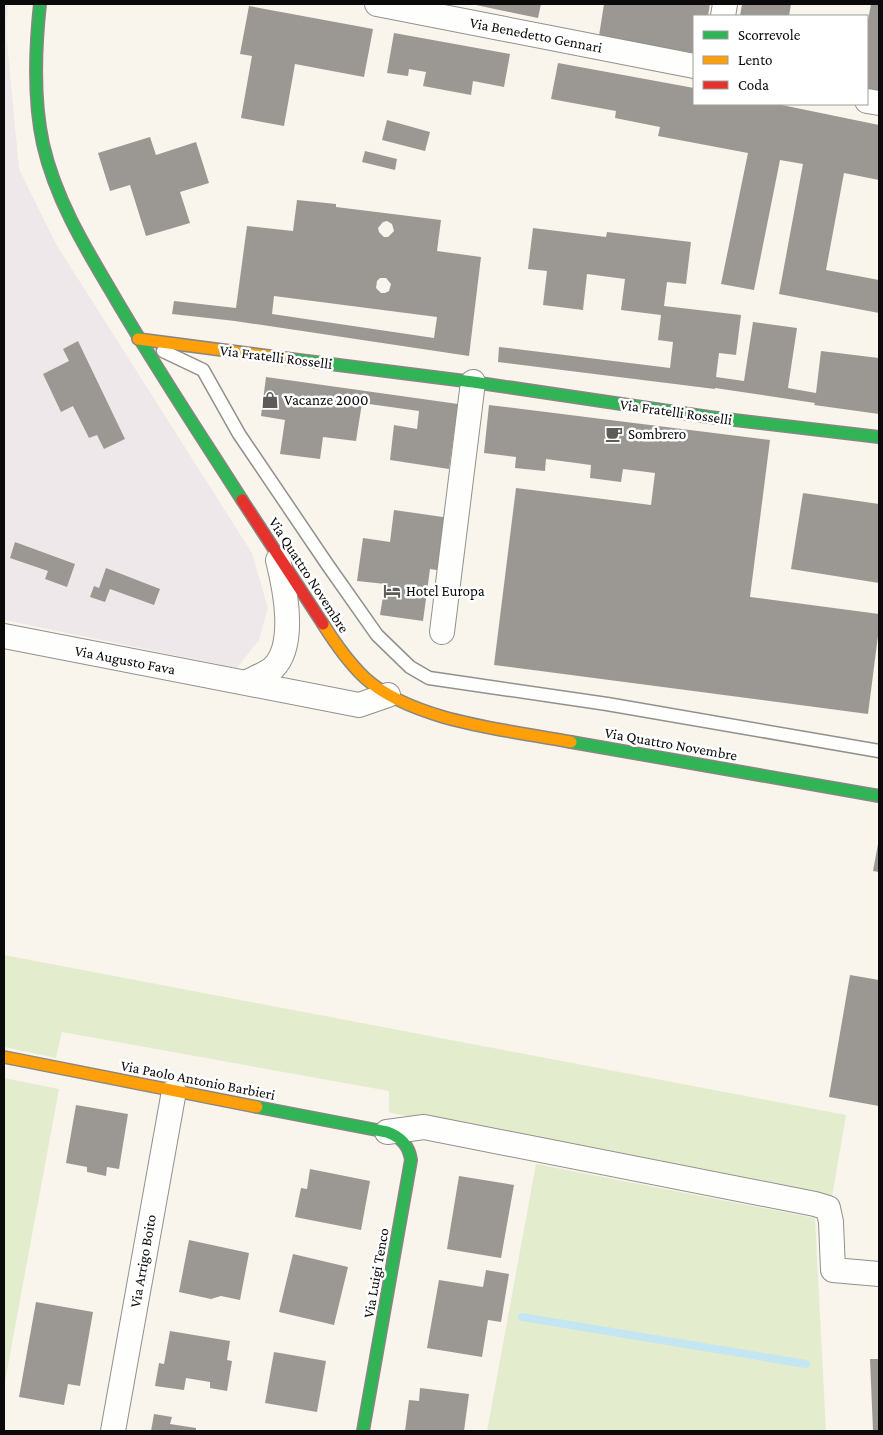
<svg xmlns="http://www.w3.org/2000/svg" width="883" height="1435" viewBox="0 0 883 1435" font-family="'Crimson Pro',serif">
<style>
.industrial{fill:#efe8ea}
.green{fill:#e3edcd}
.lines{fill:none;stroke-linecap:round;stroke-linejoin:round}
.stream{stroke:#c4e5f2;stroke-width:8}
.building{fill:#9b9893;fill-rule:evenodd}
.lane-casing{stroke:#92908c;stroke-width:15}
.street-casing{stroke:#92908c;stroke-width:26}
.fast-casing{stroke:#888682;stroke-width:14}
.slow-casing{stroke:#888682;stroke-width:14}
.jam-casing{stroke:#888682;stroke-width:14}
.lane{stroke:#fefefc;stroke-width:12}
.street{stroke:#fefefc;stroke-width:24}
.fast{stroke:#30b455;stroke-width:11}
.slow{stroke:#ff9f0a;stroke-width:11}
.jam{stroke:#e5322d;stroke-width:11}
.labels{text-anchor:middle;stroke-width:5;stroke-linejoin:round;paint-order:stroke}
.street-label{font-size:15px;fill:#0a0a0a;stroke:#fff}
.poi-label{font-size:15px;fill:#0a0a0a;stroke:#fff;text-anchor:start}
</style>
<rect width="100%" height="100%" fill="#f9f5ec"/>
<path class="industrial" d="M4,4h4l-2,26 13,139 37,75 196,309 16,55 -9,32 -22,28 -233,-48z"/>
<path class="green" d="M4,955l842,160 -14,82 -419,-79 -24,-6v-21l-327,-59 -6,26 -52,-11z
M4,1078l55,11 -55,298z
M536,1164l279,54 11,213h-339z"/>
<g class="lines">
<path class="stream" d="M522,1317l284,47"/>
</g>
<path class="building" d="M477,4h64l-3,14 -62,-13z
M604,4h106l-2,12h-14v37l-95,-17z
M742,4h49l-2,12h-49z
M871,4h8v89l-12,-3v-64z
M249,6l124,23 -9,48 -69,-13 -11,62 -43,-8 11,-62 -12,-2z
M394,33l116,21 -6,33 -31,-6 -2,14 -48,-9 3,-14 -17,-3 -1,7 -21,-3z
M558,63l136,25v16h83l102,21v55l-35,-7 -18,97 53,10v33l-100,-19 24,-130 -23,-4 -26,130 -33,-6 27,-131 -90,-17 2,-9 -45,-9 1,-7 -65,-12z
M387,120l43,12 -5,19 -43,-11z
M150,137l6,18 40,-13 13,41 -29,9 10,31 -44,13 -16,-51 -20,6 -12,-38z
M365,151l32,8 -2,11 -33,-8z
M297,200l39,4v3l105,13 -4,31 44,6 -12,99 -234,-35 -63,-7 2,-13 62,7 11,-82 46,5zM387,221l5,3 2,7 -6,6h-4l-5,-5 -1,-4 5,-6zM380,278h6l5,6 -2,7 -4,2h-4l-5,-5 1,-7zM274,296l163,21 -3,21 -162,-24z
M533,228l73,9 1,-5 84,10 -5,42 -19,-2 -3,24 77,9 -5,40 -17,-2 -3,24 28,4 9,-59 44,6 -9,60 28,5 5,-42 58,7v56l-65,-9 1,-2 -100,-15v1l-217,-27 1,-15 171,21 3,-26 -15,-2 3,-25 -40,-5 4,-31 -38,-5 -4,36 -40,-5 4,-34 -19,-2z
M78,341l47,98 -21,10 -7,-14 -8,3 -16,-32 -12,6 -18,-38 26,-13 -6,-12z
M266,377l192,27 -9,65 -59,-9 4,-35 23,4 2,-18 -57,-8 -6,38 -33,-4 -3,22 -40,-5 5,-34 -24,-4z
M489,405l281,35 -20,157 129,17v14l-11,86 -374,-49 22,-177 135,17 4,-32 -32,-4 -2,13 -31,-4 1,-13 -45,-6 -1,12 -30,-3 1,-11 -32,-4z
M803,493l76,11v79l-88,-14z
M394,510l56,8 -7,53 -13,-2 -7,52 -43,-6 5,-31 -28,-3 6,-43 27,4z
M15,542l60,22 -8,23 -22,-8 3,-8 -38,-13z
M106,568l54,21 -6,16 -44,-16 -5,13 -15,-5 4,-11 5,2z
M878,844l1,1v27l-6,-1z
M850,975l29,5v126l-50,-9z
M76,1105l52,9 -9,55 -12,-2 -1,9 -19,-4v-5l-21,-4z
M310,1169l60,12 -9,49 -66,-13 6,-29 6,1z
M459,1176l55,9 -13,73 -54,-9z
M189,1240l60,13 -9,47 -19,-4 -10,3 -32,-7z
M293,1254l55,13 -14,58 -55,-13z
M486,1270l23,4 -8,48 -13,-2 -6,37 -55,-9 12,-68 44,7z
M36,1302l57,10 -13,74 -12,-2 -4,21 -45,-8z
M170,1331l60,10 -3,19 5,1 -5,30 -17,-3v-6l-24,-4 -2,12 -29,-4 4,-23 5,1z
M274,1352l52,9 -9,51 -52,-9z
M870,1359h9v72h-6z
M420,1388l49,6 -5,37h-59l4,-31 10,1z
M154,1414l18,3 -2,7 26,4v3h-45z"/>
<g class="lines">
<g class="lane-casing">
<path id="lane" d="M163,351l40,19 36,64 88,130 50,71 33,32 19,11 178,26 272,47"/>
</g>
<g class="street-casing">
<path id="street" d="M377,4l317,62
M723,16l2,-12
M867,101l12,2
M442,632l31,-250
M4,636l355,69 29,-10
M246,683c8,-5 20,-9 27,-15 24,-23 12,-80 5,-108
M387,1132l37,-5 391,77 13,4 3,14 2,48 46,4
M113,1431l61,-340"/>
</g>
<g class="fast-casing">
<path id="fast" d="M40,4c-5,46 -7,94 3,140 12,53 40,100 68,147 41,71 87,140 131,209
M291,359l182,23 236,35 170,20
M571,742l308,54
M257,1107l130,25c14,5 22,13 24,28l-48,271"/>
</g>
<g class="slow-casing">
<path id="slow" d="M138,339l153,20
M323,624c12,19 26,39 42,54 49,44 143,52 206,64
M4,1057l253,50"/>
</g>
<g class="jam-casing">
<path id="jam" d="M242,500l81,124"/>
</g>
<use href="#lane" class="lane"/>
<use href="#street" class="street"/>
<use href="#fast" class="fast"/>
<use href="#slow" class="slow"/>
<use href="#jam" class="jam"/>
</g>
<defs>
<g id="shop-bare" transform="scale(1.35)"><path d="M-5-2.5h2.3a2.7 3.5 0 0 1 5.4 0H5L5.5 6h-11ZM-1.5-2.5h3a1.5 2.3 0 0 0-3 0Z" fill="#5e5c59" stroke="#fff" stroke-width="2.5" paint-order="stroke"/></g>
<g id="cafe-bare" transform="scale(1.35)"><path d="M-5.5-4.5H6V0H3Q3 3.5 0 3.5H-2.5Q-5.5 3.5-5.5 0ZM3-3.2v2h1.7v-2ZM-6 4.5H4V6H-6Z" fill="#5e5c59" stroke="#fff" stroke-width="2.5" paint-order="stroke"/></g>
<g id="hotel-bare" transform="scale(1.35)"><path d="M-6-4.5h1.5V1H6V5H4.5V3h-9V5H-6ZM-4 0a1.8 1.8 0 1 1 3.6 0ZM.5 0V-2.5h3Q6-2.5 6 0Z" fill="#5e5c59" stroke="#fff" stroke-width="2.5" paint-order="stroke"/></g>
</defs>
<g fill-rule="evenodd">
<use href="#shop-bare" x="270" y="400"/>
<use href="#cafe-bare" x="614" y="434"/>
<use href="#hotel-bare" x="392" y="591"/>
</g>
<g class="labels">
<g class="street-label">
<text transform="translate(536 35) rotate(11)" y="5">Via Benedetto Gennari</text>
<text transform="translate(276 357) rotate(7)" y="5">Via Fratelli Rosselli</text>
<text transform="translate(676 412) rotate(8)" y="5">Via Fratelli Rosselli</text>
<text transform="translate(309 575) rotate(57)" y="5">Via Quattro Novembre</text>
<text transform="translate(125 660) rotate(11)" y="5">Via Augusto Fava</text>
<text transform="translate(671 744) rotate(10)" y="5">Via Quattro Novembre</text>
<text transform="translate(198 1080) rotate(11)" y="5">Via Paolo Antonio Barbieri</text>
<text transform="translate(143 1261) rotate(-80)" y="5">Via Arrigo Boito</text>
<text transform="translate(376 1273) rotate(-80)" y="5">Via Luigi Tenco</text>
</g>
<g class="poi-label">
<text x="284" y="405">Vacanze 2000</text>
<text x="628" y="439">Sombrero</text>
<text x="406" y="596">Hotel Europa</text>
</g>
</g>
<rect width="883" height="1435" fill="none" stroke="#0a0a0a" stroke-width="10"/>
<rect x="693" y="15" width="175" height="90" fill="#ffffff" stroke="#9d9d9d"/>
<rect x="703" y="31" width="25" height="8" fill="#30b455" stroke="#9d9d9d"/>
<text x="738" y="40" font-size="15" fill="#0a0a0a">Scorrevole</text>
<rect x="703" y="56" width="25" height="8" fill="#ff9f0a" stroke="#9d9d9d"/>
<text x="738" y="65" font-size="15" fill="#0a0a0a">Lento</text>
<rect x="703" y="81" width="25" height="8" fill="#e5322d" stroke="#9d9d9d"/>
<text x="738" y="90" font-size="15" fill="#0a0a0a">Coda</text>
</svg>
